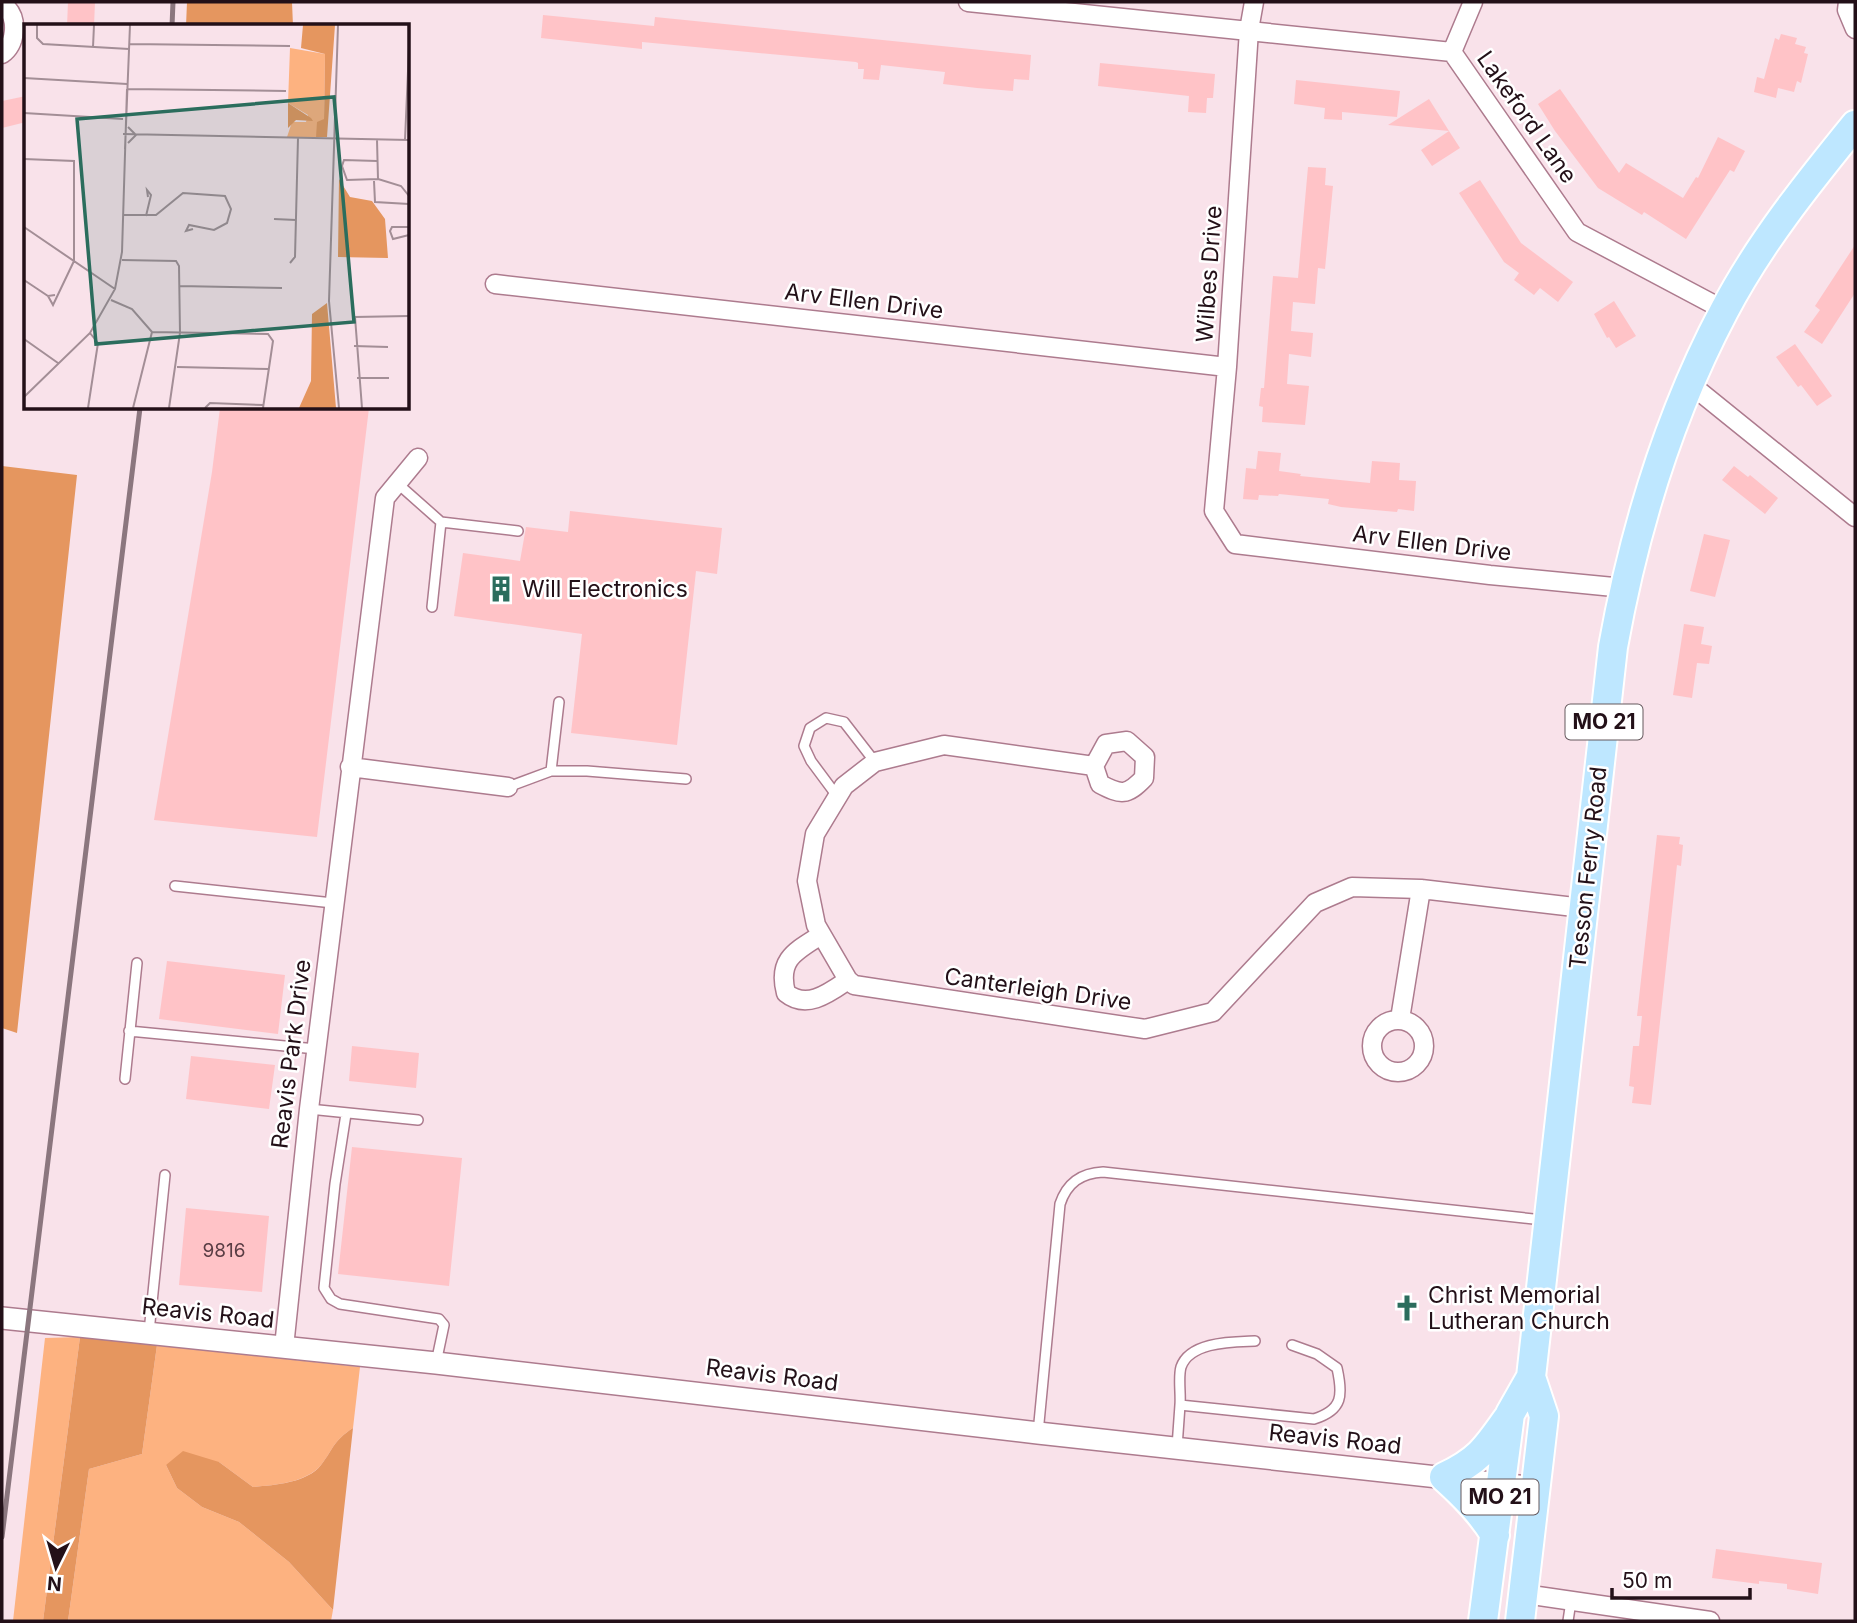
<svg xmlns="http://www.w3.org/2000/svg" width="1857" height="1623" viewBox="0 0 1857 1623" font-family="Inter,sans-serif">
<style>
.green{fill:#fdb280}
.forest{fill:#e5965f}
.building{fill:#ffc3c7}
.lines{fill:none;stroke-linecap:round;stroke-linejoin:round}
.service-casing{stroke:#ad7b8e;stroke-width:12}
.minor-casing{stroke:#ad7b8e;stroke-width:21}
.tertiary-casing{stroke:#ad7b8e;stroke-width:24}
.primary-casing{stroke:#fff;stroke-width:32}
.service{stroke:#fff;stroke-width:9}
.minor{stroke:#fff;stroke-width:18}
.tertiary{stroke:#fff;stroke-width:21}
.primary{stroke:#bee7ff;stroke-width:28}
.rail{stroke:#8b767e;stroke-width:5}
.labels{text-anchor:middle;stroke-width:5;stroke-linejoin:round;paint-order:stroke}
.number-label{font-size:19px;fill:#5a3d44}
.shield{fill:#fff;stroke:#65585d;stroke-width:2}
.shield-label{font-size:21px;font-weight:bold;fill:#231018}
.street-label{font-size:23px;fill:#231018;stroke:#fff}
.poi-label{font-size:23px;fill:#231018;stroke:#fff;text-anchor:start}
.inset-road{fill:none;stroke:#a38e96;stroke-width:2}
.view{fill:#2b6d5d;fill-opacity:0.15;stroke:#2b6d5d;stroke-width:3.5}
.inset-edge{fill:none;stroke:#231018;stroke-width:3.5}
</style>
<rect width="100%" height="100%" fill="#f9e2ea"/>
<path class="green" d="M80,1337l-37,284h-30l32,-283z
M157,1345l203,22 -7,61c-20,13 -19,20 -32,37 -15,18 -47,20 -68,22l-34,-25 -53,3 11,23 25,19 37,15 50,40 44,48 -2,11h-263l21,-152 53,-15z"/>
<path class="forest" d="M187,2h105l1,24h-107z
M2,466l75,9 -60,558 -15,-5z
M80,1337l77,8 -15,109 -53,15 -21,152h-25z
M353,1428l-20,182 -44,-48 -50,-40 -37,-15 -25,-19 -11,-23 17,-14 36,11 34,25c21,-2 54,-4 68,-22 13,-17 12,-24 32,-37z"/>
<path class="building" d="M68,2h27l-1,24h-27z
M543,15l111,11 1,-9 376,38 -2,25 -15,-1 -1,12 -36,-3 -34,-4 2,-12 -64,-7 -2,15 -16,-1 1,-10h-6v-6l-2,-1 -214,-20v7l-101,-11z
M1781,34l16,4 -2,6 11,3 -2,6 4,1 -7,29 -4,-2 -3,11 -16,-4 -2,10 -22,-6 3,-15 7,2 11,-41 4,2z
M1100,63l115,11 -2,24h-6l-1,15 -18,-1 1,-16 -91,-10z
M1296,80l104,11 -3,26 -55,-5v8l-18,-1 1,-11 -31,-4z
M1560,89l59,84 7,-10 57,35 13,-21 2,1 20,-41 27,14 -11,21 -4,-2 -44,69 -42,-27 -2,3 -44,-27 -43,-57 -17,-27z
M26,96v26l-24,6v-27z
M1429,99l20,32 -61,-6z
M1449,131l11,17 -28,18 -11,-16z
M1308,167l18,1 -1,17 8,1 -8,83 -7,-1 -3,36 -22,-2 -2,29 22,2 -2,24 -22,-3 -2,30 22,2 -4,39 -43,-3 1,-15 -4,-1 2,-18h3l9,-112 25,2z
M1480,180l41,63 52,39 -15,20 -18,-14 -6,7 -20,-15 5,-7 -15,-11 -45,-69z
M1855,245v48l-33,51 -18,-12 16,-22 -5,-4z
M1614,301l22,35 -20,12 -7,-11 -2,1 -13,-24z
M1795,344l37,52 -15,10 -16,-21 -3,2 -22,-30z
M220,408h149l-52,429 -163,-17 58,-348z
M1258,451l23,2 -2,18 22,3 -1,2 70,7 2,-22 28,2 -1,17 17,1 -2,30 -16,-2 -1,3 -56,-5 -13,-3 1,-5 -50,-5 -1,2 -19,-1 -1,5 -15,-1 3,-31 10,1z
M1734,466l14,11 2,-2 28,23 -13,16 -43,-34z
M570,511l152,17 -5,46 -21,-3 -19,174 -106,-12 11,-99 -128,-18 9,-63 57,8 6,-34 42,5z
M1704,534l26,6 -15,57 -25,-6z
M1684,624l20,3 -3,17 11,2 -3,18 -12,-1 -5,35 -19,-3z
M1657,835l23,2 -1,7 4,1 -2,21 -4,-1 -26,240 -19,-2 2,-16 -5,-1 4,-40h6l3,-30h-5z
M167,961l118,14 -7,59 -119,-15z
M352,1046l67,7 -3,35 -67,-7z
M191,1056l84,9 -6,44 -83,-10z
M352,1147l110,11 -13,128 -111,-12z
M186,1208l83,8 -7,76 -83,-7z
M1716,1549l106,14 -4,31 -31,-5v-5l-28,-3v3l-47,-6z"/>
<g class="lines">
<g class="service-casing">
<path id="service" d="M397,483l44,39 77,9
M432,607l9,-85
M551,771l8,-69
M508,787l43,-16h36l99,8
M837,796l-26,-35 -7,-15 6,-18 16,-10 18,4 31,40
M175,886l158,17
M129,1031l187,18
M125,1079l12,-116
M309,1109l109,11
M346,1114l-11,70 -11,104 7,11 9,5 99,15 5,6 -8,38
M149,1332l16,-157
M1255,1341c-21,1 -65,0 -74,26 -3,10 0,27 -1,38l134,14c29,-9 29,-24 23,-51l-20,-14 -25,-9
M1038,1433l22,-229c7,-21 21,-31 43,-32l440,48
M1177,1447l3,-42
M1568,1621l3,-20"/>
</g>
<g class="minor-casing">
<path id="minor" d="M968,2l484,50 125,180 147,78
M1254,2l-5,28 -22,337 -13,144 21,33 255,31 134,13
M1848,2l-1,8 8,19
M1452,52l21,-50
M2,54c14,-10 16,-34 5,-46
M495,284l732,83
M1689,383l166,134
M1127,741l18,16 -1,21c-17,18 -23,17 -44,6l-6,-18 12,-22z
M1094,766l-150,-21 -69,17 -31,24 -29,48 -8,47 9,44 32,55 6,5 291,44 68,-17 102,-109 37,-16 69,2 162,19
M350,767l158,20
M821,935c-25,16 -44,24 -35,58 21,17 43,0 62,-13
M1400,1019l21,-130
M1372 1046a26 26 0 1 1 52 0a26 26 0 1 1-52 0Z
M284,1347l25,-238 76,-611 33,-40
M1524,1594l186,27"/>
</g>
<g class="tertiary-casing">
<path id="tertiary" d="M2,1318l434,45 602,70 499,55"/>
</g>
<g class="primary-casing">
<path id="primary" d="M1495,1535c-14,-23 -31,-40 -51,-58 34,-16 42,-28 63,-58
M1483,1621l27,-207 21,-37 82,-730c21,-117 55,-230 111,-336 35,-67 83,-127 131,-186
M1520,1621l24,-205 -13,-39"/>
</g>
<use href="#service" class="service"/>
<use href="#minor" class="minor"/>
<use href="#tertiary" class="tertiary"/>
<use href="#primary" class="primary"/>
<path class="rail" d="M172,26l1,-24
M2,1537l138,-1129"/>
</g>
<defs>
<g id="building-bare" transform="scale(2.1)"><path d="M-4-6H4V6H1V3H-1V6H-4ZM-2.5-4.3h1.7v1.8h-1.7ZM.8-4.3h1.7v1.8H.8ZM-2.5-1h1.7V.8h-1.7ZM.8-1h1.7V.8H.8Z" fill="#2b6d5d" stroke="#fff" stroke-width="2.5" paint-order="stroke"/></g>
<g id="church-bare" transform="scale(2.1)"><path d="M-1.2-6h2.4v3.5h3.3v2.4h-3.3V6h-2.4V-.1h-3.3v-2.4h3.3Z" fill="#2b6d5d" stroke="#fff" stroke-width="2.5" paint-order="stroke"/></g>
</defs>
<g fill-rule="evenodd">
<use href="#building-bare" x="501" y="589"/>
<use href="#church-bare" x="1407" y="1308"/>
</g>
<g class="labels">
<g class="number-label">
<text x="224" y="1257">9816</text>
</g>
<g class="shield">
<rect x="1565.5" y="704.5" width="77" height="35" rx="5"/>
<rect x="1461.5" y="1479.5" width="77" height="35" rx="5"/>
</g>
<g class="shield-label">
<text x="1604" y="729">MO 21</text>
<text x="1500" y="1504">MO 21</text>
</g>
<g class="street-label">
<text transform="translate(1527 117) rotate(55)" y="8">Lakeford Lane</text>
<text transform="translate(1209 274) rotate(-86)" y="8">Wilbes Drive</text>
<text transform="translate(864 301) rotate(7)" y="8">Arv Ellen Drive</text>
<text transform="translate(1432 543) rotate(7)" y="8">Arv Ellen Drive</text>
<text transform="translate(1588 868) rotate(-84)" y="8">Tesson Ferry Road</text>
<text transform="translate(1038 989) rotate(8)" y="8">Canterleigh Drive</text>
<text transform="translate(291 1054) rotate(-83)" y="8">Reavis Park Drive</text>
<text transform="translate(208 1313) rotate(6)" y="8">Reavis Road</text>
<text transform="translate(772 1375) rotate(7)" y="8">Reavis Road</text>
<text transform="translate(1335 1439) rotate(6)" y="8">Reavis Road</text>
</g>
<g class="poi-label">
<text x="522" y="597">Will Electronics</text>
<text x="1428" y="1303">Christ Memorial<tspan x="1428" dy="26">Lutheran Church</tspan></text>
</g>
</g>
<g transform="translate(24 24)">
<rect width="385" height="385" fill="#f9e2ea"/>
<path d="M266,24l35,6 -1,65 -8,18h-29l5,-15h14l2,-7 -20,-12z" fill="#fdb280"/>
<path d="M279,1h32l-8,112h-11l1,-15 7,-3 1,-65 -24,-6zM264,79l23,15 2,3 -17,-1 -8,8zM315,155l11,18 22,4 13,18 3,39 -50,-1zM303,279l9,105h-37l12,-27 1,-67z" fill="#e5965f"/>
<path class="inset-road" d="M13,1v13l6,6 86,5M314,1l-9,276 10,107M105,20l161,2M69,23l1,-22M0,54l103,6M103,65l159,2M0,89l99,6M99,110l286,6M353,116l1,39 23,7 8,10M381,116l4,-92M104,119l8,-8 -8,-8M101,125l5,-124M0,135l50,2v100l-21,44 -5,-9M353,137l-33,-1 -2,6 5,14 31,-1M350,157l1,21 34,2M99,191h33l27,-22 42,3 6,13 -4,14 -13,7 -25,-5 -3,6 7,-2M122,192l5,-21 -4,-5 1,7M250,195l22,1M0,203l91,62M385,203h-17l-2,4 3,8 16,-4M98,236l54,1 3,5 1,67 -11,75M266,239l5,-6 3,-119M0,256l24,16 7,-1M155,262l103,2M87,276l21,9 20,23 116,2 5,7 -10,67M0,315l34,24M330,322l34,1M153,343l92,2M333,354h32M0,373l66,-64 25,-44 7,-37 5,-163M64,384l10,-65 -8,-10M109,384l19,-76M181,384l5,-5 53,2M338,384l-7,-91 54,-1"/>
<path class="view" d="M310,73l20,225 -258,22 -19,-225z"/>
<rect width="385" height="385" class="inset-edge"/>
</g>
<rect width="1857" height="1623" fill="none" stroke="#231018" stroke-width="7"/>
<g transform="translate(56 1567) rotate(185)" stroke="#ffffff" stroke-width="5" paint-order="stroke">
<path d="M0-5L12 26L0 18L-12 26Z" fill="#231018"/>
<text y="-10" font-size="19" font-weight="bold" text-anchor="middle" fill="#231018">N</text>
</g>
<path d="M1612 1588v10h138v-10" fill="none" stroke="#231018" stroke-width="3.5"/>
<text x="1622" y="1588" font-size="21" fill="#231018" stroke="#ffffff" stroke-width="5" paint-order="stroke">50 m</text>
</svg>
